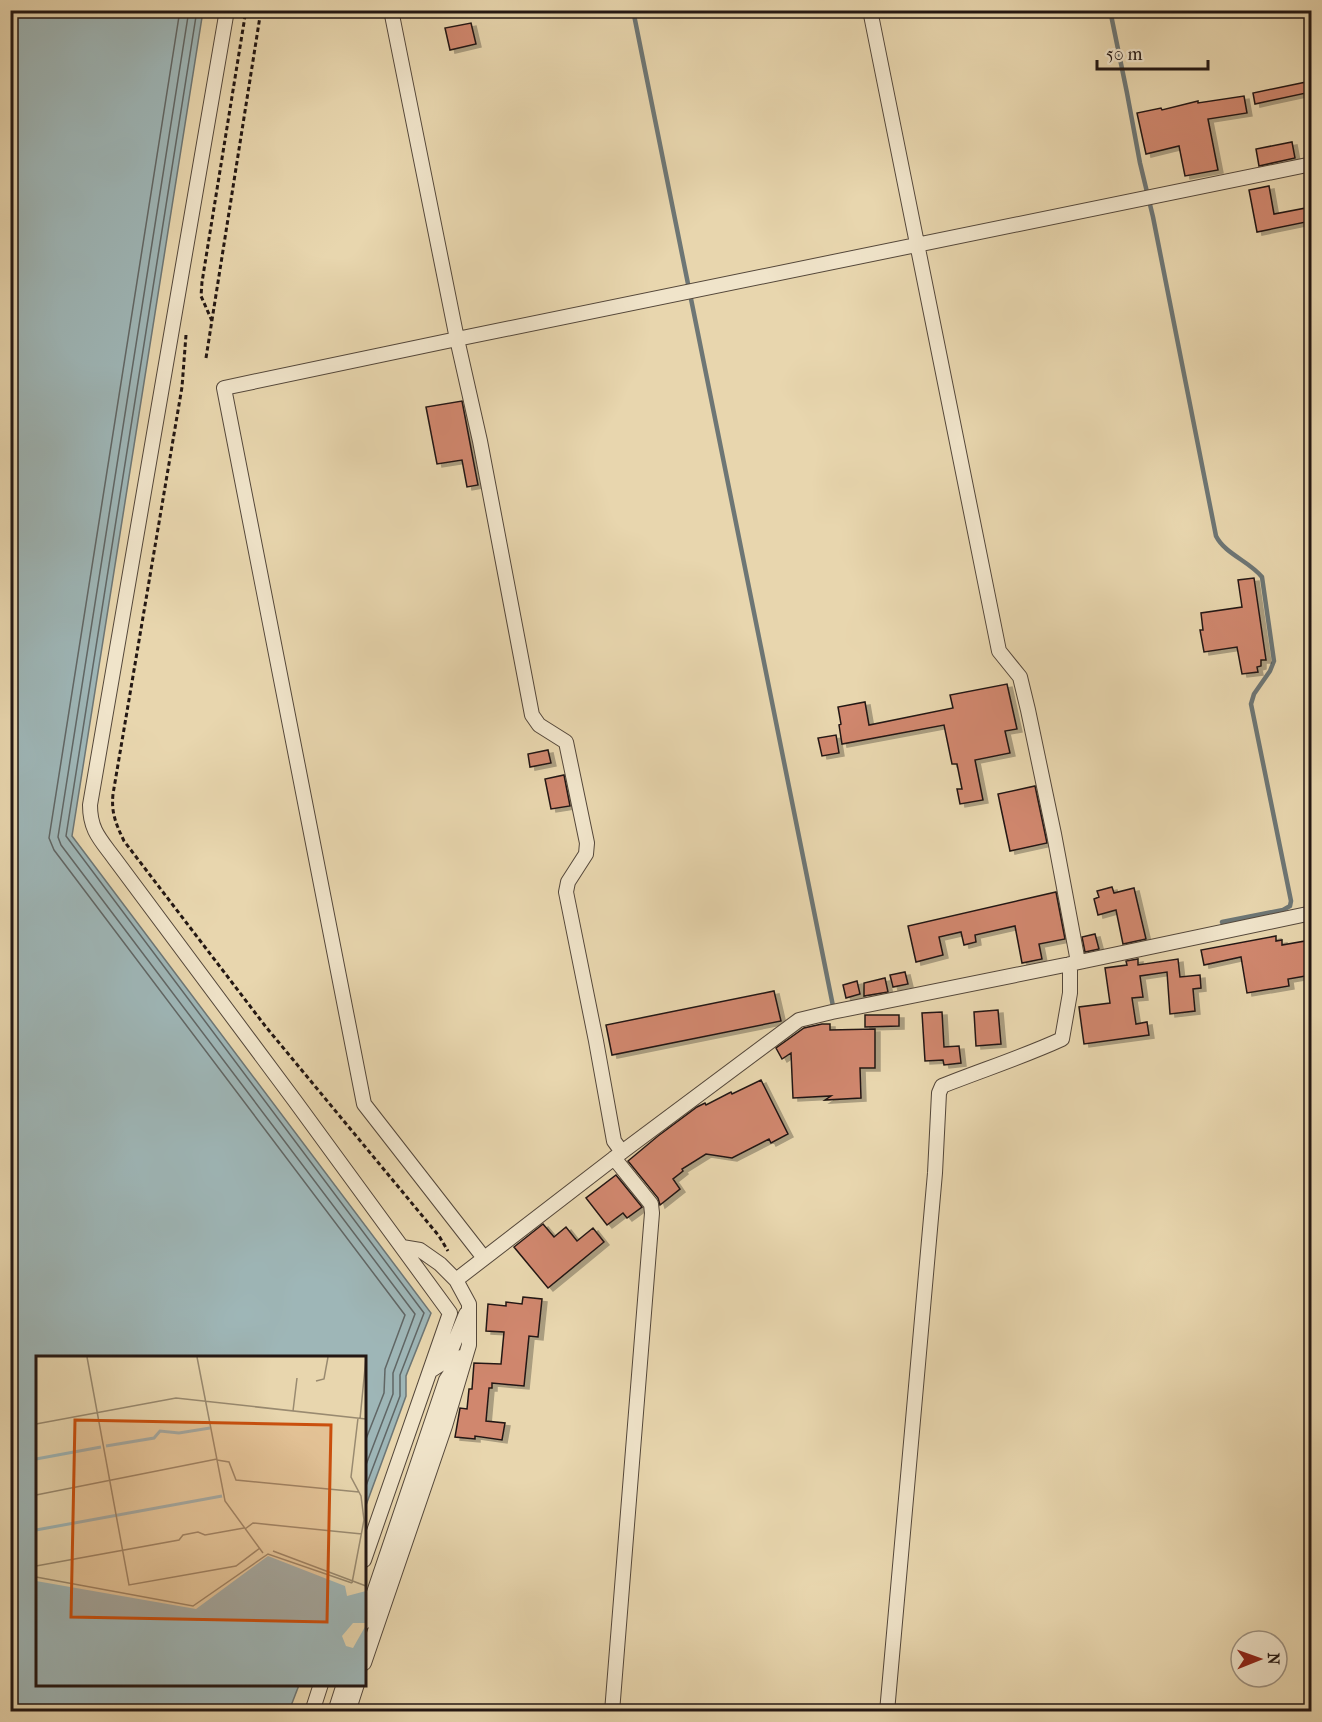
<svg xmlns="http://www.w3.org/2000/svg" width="1322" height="1722" viewBox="0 0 1322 1722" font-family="'IM FELL French Canon',serif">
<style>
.water{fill:#9eb6b7;stroke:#6d7675;stroke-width:1.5}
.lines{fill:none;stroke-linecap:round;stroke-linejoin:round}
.shore{stroke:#606665;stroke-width:1.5}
.stream{stroke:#6d7675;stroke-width:4.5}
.building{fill:#d0876e;stroke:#231713;stroke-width:1.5;filter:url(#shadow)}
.minor-casing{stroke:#54473a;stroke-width:16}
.path{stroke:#231713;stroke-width:3;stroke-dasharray:4.5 3;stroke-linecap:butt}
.minor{stroke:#f0e4ca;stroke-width:14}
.inset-river{fill:none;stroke:#9eb6b7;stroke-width:3}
.inset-road{fill:none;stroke:#998a70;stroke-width:1.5}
.view{fill:#ca4f0d;fill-opacity:0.15;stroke:#ca4f0d;stroke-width:3}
.inset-edge{fill:none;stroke:#231713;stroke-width:3}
</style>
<defs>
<filter id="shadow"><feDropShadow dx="5" dy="3" stdDeviation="0" flood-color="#0004"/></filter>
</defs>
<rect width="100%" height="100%" fill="#e8d6ae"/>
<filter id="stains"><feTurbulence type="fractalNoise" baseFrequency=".00333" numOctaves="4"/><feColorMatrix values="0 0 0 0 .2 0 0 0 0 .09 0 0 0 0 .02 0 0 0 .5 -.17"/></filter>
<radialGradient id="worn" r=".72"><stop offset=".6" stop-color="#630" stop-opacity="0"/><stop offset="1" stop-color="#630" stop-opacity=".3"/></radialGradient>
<path class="water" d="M11,10l192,1 -131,825 359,477 -25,63v20l-41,112 -1,-150h-326v326l261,1 -10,26h-278z"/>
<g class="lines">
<path class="shore" d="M180,10l-131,828 5,12 351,465 -20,54 -1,24 -20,51
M189,10l-131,827 3,8 354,469 -22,59v21l-29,76
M197,10l-131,826 358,477 -24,62v21l-36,95"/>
<path class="stream" d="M633,10l200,996
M1110,10l17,83 13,70 13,54 63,319c9,18 33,25 46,41l12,84 -4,10 -16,23 -3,10 40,197 -1,5 -7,4 -61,12"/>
</g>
<path class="building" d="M471,23l5,21 -26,6 -5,-22z
M1311,81v11l-56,12 -2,-11z
M1244,96l3,17 -39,6 10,51 -33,6 -6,-30 -33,8 -9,-41 24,-5 1,2 36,-9v2z
M1292,142l3,16 -36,8 -3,-17z
M1269,186l5,28 37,-7v14l-54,11 -8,-42z
M462,401l16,84 -11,2 -5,-27 -25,4 -11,-57z
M1254,578l12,82h-5v6l-4,1 1,5 -16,2 -5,-27 -33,5 -4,-22h3l-2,-17 41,-6 -4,-27z
M1007,684l10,45 -12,2 5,22 -35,7 8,40 -23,4 -3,-15h5l-5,-25h-5l-8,-39 -102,19 -3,-19 2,-1 -3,-17 27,-5 4,23 84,-17 -3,-13z
M836,735l3,18 -17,3 -4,-18z
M548,750l3,13 -21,4 -2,-13z
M564,775l6,31 -19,3 -6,-30z
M1035,786l12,57 -37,8 -12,-57z
M1112,887l2,6 20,-5 12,51 -23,5 -7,-34 -18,5 -4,-16 5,-2 -2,-6z
M1056,892l9,47 -26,5 3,15 -20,4 -7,-37 -40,9 1,7 -12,3 -3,-13 -22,5 4,18 -27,7 -8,-36z
M1095,934l4,15 -14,3 -3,-15z
M1276,936v5l6,-1v5l29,-5v35l-23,4 1,7 -42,7 -6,-36 -37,8 -3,-15z
M1138,959v6l40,-6 2,18 20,-2 1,13 -8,1 2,22 -25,3 -3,-42 -27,4 3,21 -11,1 4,26 11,-2 2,13 -65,9 -5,-37 31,-4 -5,-35 22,-3 -1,-4z
M905,972l3,12 -15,3 -3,-12z
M885,978l3,14 -24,4v-13z
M857,981l3,13 -14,4 -3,-13z
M774,991l7,30 -169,34 -6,-30z
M998,1010l3,34 -25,2 -2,-34z
M942,1012l2,35 15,-1 2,17 -17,2 -1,-5 -18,1 -3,-48z
M865,1015h34v11l-34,1z
M822,1024h8v6l45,-1v39h-15l1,30 -36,2 6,-4 -38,2 -2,-45 -9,6 -6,-11 28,-20z
M761,1080l27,54 -17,9 -2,-4 -37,19 -26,-4 -24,15 1,2 -10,8 7,10 -20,16 -2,-7 -30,-37 30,-25 39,-29 8,-4 1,2 25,-13 1,2z
M616,1175l26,32 -15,11 -4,-5 -16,12 -21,-27z
M543,1224l11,13 12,-10 11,14 16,-13 11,14 -56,46 -34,-41z
M523,1297l19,2 -4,38 -9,-1 -5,50 -32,-3v5h-3l-3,33 19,2 -3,17 -27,-4v3l-20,-2 5,-29 7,1 2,-20h3l2,-26 27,1 3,-32 -18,-1 2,-27 18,2v-4l16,2z"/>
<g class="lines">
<g class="minor-casing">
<path id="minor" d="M227,10l-137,795c0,25 10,34 24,53l181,243 155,212 -86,247
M391,10l66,329 23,102 52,274 7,10 27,17 21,101 -1,11 -18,28 -2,10 30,149 18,100 8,11
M870,10l129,641 21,26 8,33 26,124 24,128
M484,1258l-120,-154 -140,-716 233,-49 855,-175
M456,1280l166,-128 177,-132 33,-8 238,-48 242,-51
M430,1371l17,-11 19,-46
M364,1622l82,-242 15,-23
M364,1663l81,-237 24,-81v-41l-13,-24 -16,-16 -20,-14 -18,-3
M312,1712l9,-28
M335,1712l9,-28
M348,1712l9,-28
M612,1712l40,-499 -1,-9 -37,-46
M887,1712l48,-539 4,-80 3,-7c40,-16 81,-29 120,-47l8,-46v-29"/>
</g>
<path class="path" d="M212,321l-11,-25 1,-14 44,-272
M186,335l-4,52 -69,407c-2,19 3,30 11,47l142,186 173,209 9,15
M206,358l55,-348"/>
<use href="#minor" class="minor"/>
</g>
<g transform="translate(36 1356)">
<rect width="330" height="330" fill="#e8d6ae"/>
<path d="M232,200l77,30 2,10 19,-5v32h-13l-11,13 4,10 7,2 13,-23v60h-330v-104l160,28z" fill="#9eb6b7"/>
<path class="inset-river" d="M70,90l48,-8 6,-7 19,2 31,-5M0,103l65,-12M0,174l186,-34"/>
<path class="inset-road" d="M51,1l42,228 107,-19 24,-18M161,1l28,144 38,52M280,25l8,-2 4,-22M257,55l4,-33M324,63l6,-61M0,68l140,-26 190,21M181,104l12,2 7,18 123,12M0,139l181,-36M209,173l8,-6 109,11M237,195l93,35M0,210l143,-26 4,-5 15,-3 7,3 39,-7M0,221l157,29 75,-52 84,29M316,227l12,-63 -3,-24 -10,-19 7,-59"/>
<path class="view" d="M39,64l256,5 -4,197 -256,-5z"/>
<rect width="330" height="330" class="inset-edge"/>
</g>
<rect width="1322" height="1722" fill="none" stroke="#e8d6ae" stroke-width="36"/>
<rect x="12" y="12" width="1298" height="1698" fill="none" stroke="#231713" stroke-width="3"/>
<rect x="18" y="18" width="1286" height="1686" fill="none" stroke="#231713" stroke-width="1.5"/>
<g transform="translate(1259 1659) rotate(89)"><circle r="28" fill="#f0e4ca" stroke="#9e9281" stroke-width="1.5"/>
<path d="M0-4.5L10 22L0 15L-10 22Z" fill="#8f2418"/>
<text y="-9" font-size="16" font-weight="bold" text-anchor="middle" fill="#231713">N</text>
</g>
<path d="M1097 60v9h111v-9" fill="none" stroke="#231713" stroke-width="3"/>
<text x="1106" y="60" font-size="18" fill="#231713" stroke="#f0e4ca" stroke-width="4.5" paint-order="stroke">50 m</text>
<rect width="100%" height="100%" filter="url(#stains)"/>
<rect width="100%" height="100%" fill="url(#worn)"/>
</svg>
